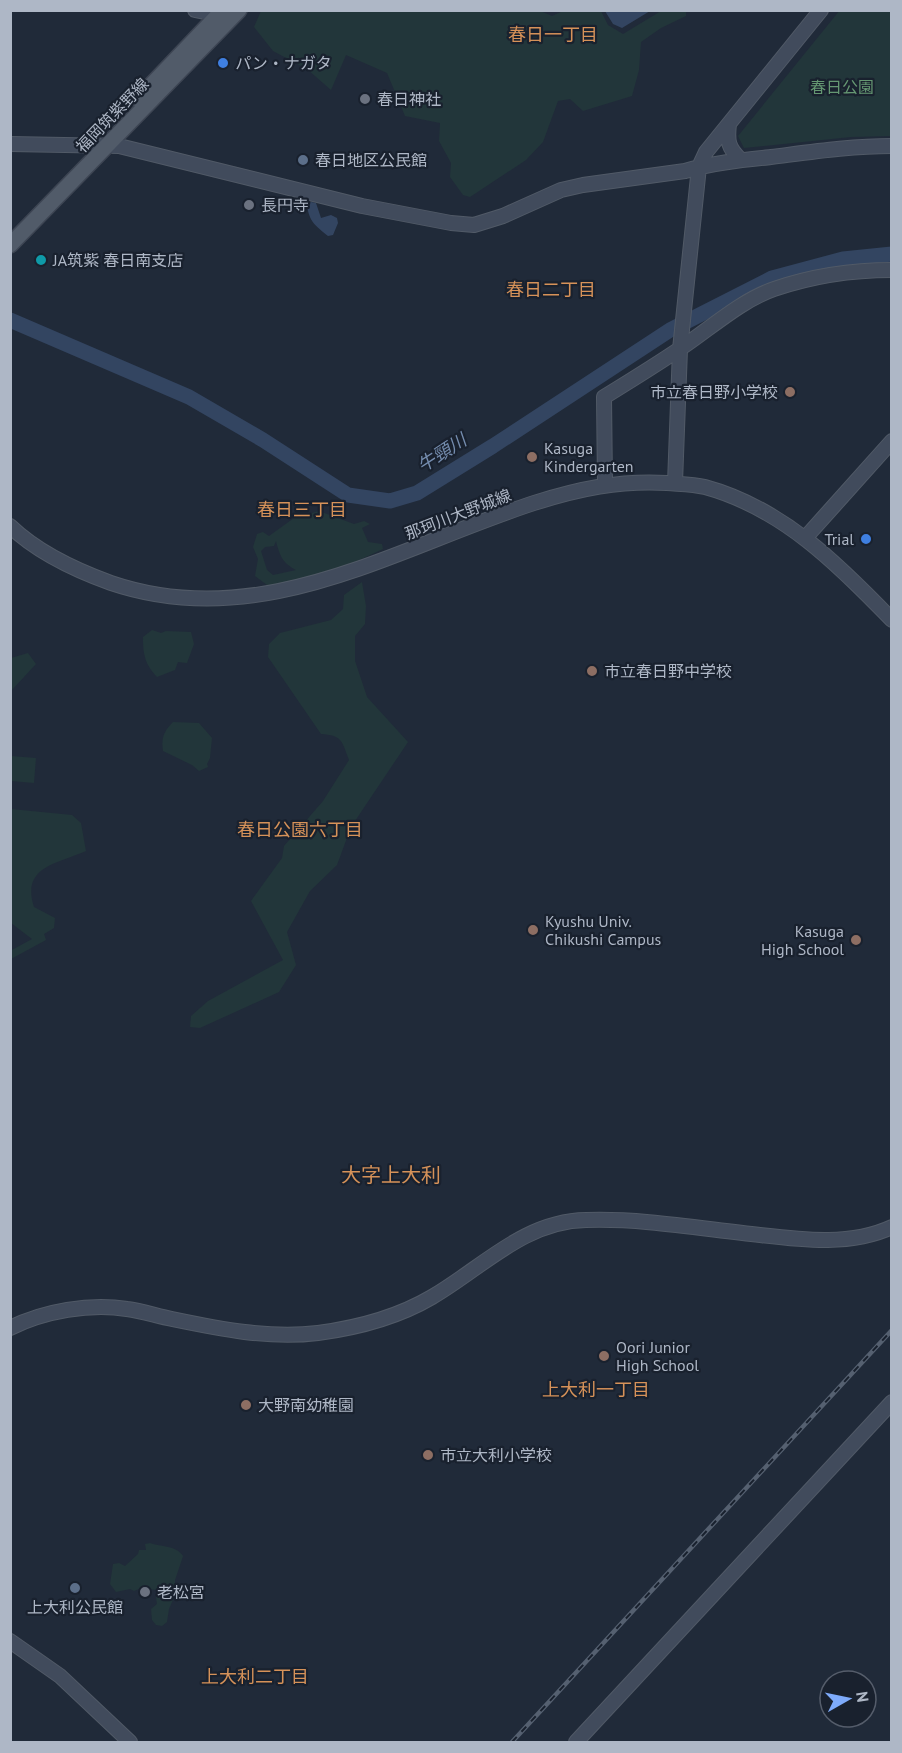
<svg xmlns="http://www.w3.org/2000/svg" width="902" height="1753" viewBox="0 0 902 1753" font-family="'PT Sans','Noto Sans JP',sans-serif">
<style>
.green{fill:#22363a;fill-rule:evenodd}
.water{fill:#334561}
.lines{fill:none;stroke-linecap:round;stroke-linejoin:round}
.river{stroke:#334561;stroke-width:15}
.secondary-casing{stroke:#515a67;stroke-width:16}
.primary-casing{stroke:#3d4553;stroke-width:18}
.secondary{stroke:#414b5c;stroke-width:14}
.primary{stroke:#515b69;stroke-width:15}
.rail-casing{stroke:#556070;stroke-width:4.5}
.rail{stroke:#19212e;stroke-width:2;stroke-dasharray:7;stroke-linecap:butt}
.shop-dot{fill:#3f7fe0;stroke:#19212e;stroke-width:2}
.worship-dot{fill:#6b7280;stroke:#19212e;stroke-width:2}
.service-dot{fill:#5c6f8a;stroke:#19212e;stroke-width:2}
.culture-dot{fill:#0f9aa8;stroke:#19212e;stroke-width:2}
.education-dot{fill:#8d6e63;stroke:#19212e;stroke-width:2}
.labels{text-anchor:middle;stroke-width:4.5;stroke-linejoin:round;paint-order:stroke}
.poi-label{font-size:16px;fill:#aeb7c6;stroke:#19212e;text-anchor:start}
.park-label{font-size:16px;fill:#659772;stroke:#19212e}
.street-label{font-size:16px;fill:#aeb7c6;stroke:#19212e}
.neighbourhood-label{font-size:18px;fill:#d69259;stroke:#19212e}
.water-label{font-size:18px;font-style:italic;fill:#758daf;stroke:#19212e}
.quarter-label{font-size:20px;fill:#d69259;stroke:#19212e}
</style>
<rect width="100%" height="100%" fill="#202a39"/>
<path class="green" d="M840,10l51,1v125l-40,1 -107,11 -6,-12z
M261,11l277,-1 14,6 11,-5h38l7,14 15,9 38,-23h25v5l-25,12 -20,14 -2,28 -7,26 -49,15 -13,-12 -12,2 -15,41 -17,18 -56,37 -7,-2 -13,-18 1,-14 -12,-22 1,-18 -35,-7 -18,-43 -41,-18 -15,35 -24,-21 -34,-18 -19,-24z
M319,511l35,13 10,-3 6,3 -8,4 6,14 14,2 1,5 -45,21h-9l-23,9 -35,9 -16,-12 3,-17 -5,-12 4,-13 6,-2 6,4 25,-18zM276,541c4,16 7,22 20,29l-23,5 -6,-5 -6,-19 4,-4 9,-1z
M362,582l4,24 -1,18 -10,12v25l12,36 41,45 -57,85 -14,38 -27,26 -23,41 9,33 -17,27 -79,36 -10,-1 1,-11 17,-15 75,-41 -32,-59 31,-43 2,-12 39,-45 26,-41c-7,-19 -7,-25 -28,-26l-53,-77 1,-13 11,-11 51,-13 12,-11 1,-14z
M152,630l9,3 5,-2 25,1 3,12 -7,19 -9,-1 -3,8 -18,7c-12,-13 -14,-22 -14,-40z
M28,653l8,11 -25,27v-33z
M173,722l26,1 13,15 -2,20 -3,6 1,3 -9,4 -7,-6 -29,-14c-2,-13 1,-20 10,-29z
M11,756l25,2 -2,25 -23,-2z
M11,809l61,6 9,8 5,28c-30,13 -65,16 -52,56l21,11 -1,10 -10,6 2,6 -35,19 -1,-8 22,-12 -21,-16z
M150,1543c11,4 26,2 33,13l-8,24v15l-6,14 -2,13 -5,4 -6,-1 -4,-5 -1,-11 6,-5 -1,-7 8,-6 -23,-3 -7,3 -4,-2 -14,3 -6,-8 3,-20 6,-1 6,3 13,-12 1,-4h7l-1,-6z"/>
<path class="water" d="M605,11h45l-28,17 -9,-4z
M311,202l5,1 5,15 10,-3 6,3 1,5 -5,12 -5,1c-12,-10 -19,-14 -21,-31z"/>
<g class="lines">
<path class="river" d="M10,320l179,77 74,43 85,55 42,6 27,-8 76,-47 177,-116 102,-52 71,-19 49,-5"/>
<g class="secondary-casing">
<path id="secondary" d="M195,10l24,5
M729,124c-2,17 -1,24 12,36
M10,144l109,2 243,60 89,17 23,2 29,-9 58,-26 22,-5 102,-14c27,-8 57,-11 86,-14 40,-5 80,-11 121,-11
M675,483l5,-134 19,-182 7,-15 115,-142
M605,484l-1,-87c26,-16 52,-32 77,-49 30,-20 59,-47 93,-59 38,-13 78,-19 118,-19
M10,526c28,27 65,44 101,57 150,51 284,-35 423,-80 44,-14 86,-23 133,-20 12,1 26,1 38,4 77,21 133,77 187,133
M806,537l86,-96
M10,1328c34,-17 80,-25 117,-19 15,2 30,7 45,10 48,10 97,20 146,14 38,-5 80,-16 114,-36 50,-29 92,-76 154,-77 56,-2 117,9 174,15 43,5 91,11 132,-8
M10,1641l50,35 70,66
M576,1742l316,-340"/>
</g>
<g class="primary-casing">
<path id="primary" d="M138,99l85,-89
M10,245l229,-235"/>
</g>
<use href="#secondary" class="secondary"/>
<use href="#primary" class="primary"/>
<g class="rail-casing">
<path id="rail" d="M512,1742l380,-412"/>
</g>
<use href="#rail" class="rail"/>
</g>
<g class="shop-dot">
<circle cx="223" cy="63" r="6"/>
<circle cx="866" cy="539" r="6"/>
</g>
<g class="worship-dot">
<circle cx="365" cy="99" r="6"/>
<circle cx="249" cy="205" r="6"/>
<circle cx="145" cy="1592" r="6"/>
</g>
<g class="service-dot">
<circle cx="303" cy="160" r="6"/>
<circle cx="75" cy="1588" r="6"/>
</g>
<circle class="culture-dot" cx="41" cy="260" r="6"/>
<g class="education-dot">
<circle cx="790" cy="392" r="6"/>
<circle cx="532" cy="457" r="6"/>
<circle cx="592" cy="671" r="6"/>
<circle cx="533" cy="930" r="6"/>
<circle cx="856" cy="940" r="6"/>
<circle cx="604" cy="1356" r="6"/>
<circle cx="246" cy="1405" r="6"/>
<circle cx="428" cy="1455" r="6"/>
</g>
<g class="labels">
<g class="poi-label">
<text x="235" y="69">パン・ナガタ</text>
<text x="377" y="105">春日神社</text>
<text x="315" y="166">春日地区公民館</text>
<text x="261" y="211">長円寺</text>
<text x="53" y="266">JA筑紫 春日南支店</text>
<text x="778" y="398" text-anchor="end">市立春日野小学校</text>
<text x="544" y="454">Kasuga<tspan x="544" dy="18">Kindergarten</tspan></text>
<text x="854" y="545" text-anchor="end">Trial</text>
<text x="604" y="677">市立春日野中学校</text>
<text x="545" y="927">Kyushu Univ.<tspan x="545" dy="18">Chikushi Campus</tspan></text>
<text x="844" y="937" text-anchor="end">Kasuga<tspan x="844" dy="18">High School</tspan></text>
<text x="616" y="1353">Oori Junior<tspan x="616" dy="18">High School</tspan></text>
<text x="258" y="1411">大野南幼稚園</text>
<text x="440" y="1461">市立大利小学校</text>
<text x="157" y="1598">老松宮</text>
<text x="75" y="1613" text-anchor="middle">上大利公民館</text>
</g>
<g class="park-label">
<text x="842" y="93">春日公園</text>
</g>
<g class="street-label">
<text transform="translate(112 115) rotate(-46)" y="6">福岡筑紫野線</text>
<text transform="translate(458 514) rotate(-21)" y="6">那珂川大野城線</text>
</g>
<g class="neighbourhood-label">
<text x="553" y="41">春日一丁目</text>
<text x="551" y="296">春日二丁目</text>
<text x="302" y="516">春日三丁目</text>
<text x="300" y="836">春日公園六丁目</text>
<text x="596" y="1396">上大利一丁目</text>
<text x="255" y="1683">上大利二丁目</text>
</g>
<g class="water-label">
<text transform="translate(442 453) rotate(-33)" y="6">牛頸川</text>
</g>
<g class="quarter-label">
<text x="391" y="1182">大字上大利</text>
</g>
</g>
<rect width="902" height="1753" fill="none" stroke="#aeb7c6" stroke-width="24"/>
<g transform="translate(848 1699) rotate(81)"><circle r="28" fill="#19212e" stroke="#555d6b" stroke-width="1.5"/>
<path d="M0-4.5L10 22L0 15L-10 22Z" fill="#7eabfb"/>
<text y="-9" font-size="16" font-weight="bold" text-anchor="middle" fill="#aeb7c6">N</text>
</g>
</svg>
